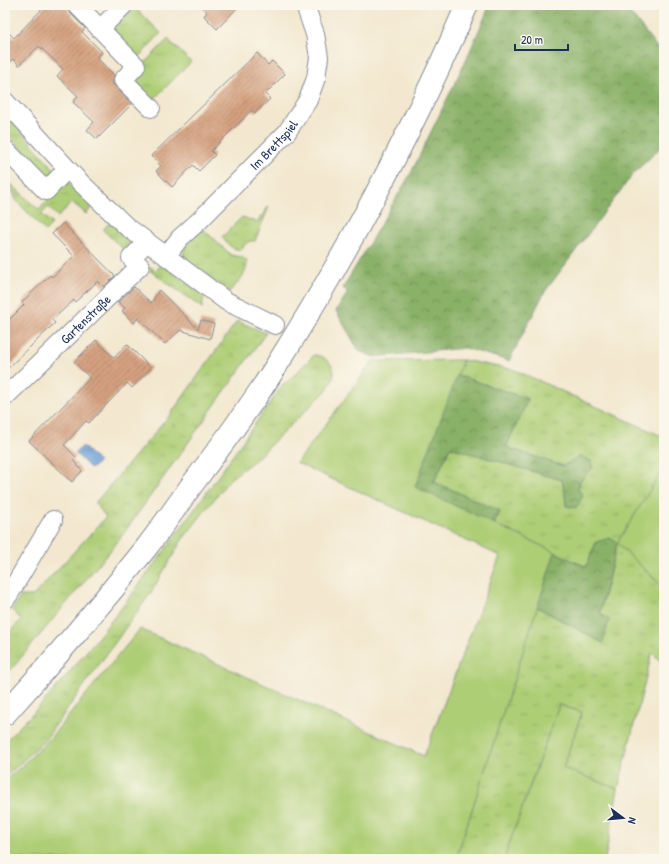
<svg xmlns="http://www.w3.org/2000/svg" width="669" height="864" viewBox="0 0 669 864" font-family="'Patrick Hand',sans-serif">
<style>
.grass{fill:url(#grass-tufts);stroke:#647e6a}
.forest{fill:url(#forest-crowns);stroke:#527062}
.garden{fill:#aece76;stroke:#647e6a}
.water{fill:url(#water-ripples);stroke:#42669a}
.building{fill:url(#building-hatch)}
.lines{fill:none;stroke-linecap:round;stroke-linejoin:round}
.minor-casing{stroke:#878c96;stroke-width:20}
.major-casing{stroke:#878c96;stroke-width:24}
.minor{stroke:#fff;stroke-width:18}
.major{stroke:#fff;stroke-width:22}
.labels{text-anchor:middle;stroke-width:3.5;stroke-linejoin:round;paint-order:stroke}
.street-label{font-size:13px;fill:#1b2f5e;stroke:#fbf7ec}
</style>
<defs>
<pattern id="grass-tufts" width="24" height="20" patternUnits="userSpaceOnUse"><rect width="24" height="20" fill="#aece76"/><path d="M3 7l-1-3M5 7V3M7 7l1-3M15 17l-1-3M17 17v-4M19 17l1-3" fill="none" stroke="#95b168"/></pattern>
<pattern id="forest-crowns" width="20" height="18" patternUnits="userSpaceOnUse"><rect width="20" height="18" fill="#8ab167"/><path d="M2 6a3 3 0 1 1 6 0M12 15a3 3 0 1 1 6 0" fill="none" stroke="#709058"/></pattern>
<pattern id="water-ripples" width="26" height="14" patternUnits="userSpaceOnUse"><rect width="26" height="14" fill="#699dd5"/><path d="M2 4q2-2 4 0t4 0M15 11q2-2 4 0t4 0" fill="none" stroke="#5680b0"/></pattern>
<pattern id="building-hatch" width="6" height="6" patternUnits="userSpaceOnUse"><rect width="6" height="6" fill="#d5a17f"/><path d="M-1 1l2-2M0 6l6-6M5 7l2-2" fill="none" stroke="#ac846b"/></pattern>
</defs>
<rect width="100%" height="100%" fill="#fbf7ec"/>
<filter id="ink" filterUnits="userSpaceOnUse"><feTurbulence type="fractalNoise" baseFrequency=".025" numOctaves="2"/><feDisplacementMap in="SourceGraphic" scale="8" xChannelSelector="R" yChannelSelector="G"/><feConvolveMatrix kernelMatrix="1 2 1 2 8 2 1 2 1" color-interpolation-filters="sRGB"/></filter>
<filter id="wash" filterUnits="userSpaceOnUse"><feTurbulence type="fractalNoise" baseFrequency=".012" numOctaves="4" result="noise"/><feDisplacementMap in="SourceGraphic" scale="16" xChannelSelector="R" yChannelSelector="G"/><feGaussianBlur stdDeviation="0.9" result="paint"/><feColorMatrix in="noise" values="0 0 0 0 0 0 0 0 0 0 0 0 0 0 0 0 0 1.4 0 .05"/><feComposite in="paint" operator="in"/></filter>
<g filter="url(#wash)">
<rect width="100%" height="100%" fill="#f3e8cf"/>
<path class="grass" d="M134,7l27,26 -24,26 -27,-28z
M168,39l23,23 -40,40 -23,-22z
M11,120l44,50 -7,8 -43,-47v-5z
M66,180l27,26 -7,8 -14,-12 -14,15 -10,-10 -6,7 10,10 -7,7 -29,-31 -6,-17 29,27z
M269,206l-14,35c-7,-1 -10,3 -14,9 -9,-1 -14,-6 -19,-13l20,-20 15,5z
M110,222l22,20 -8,8 -21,-20z
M197,229l7,1 27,25 11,2 5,4c1,12 -10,23 -18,31l-37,-27 -9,-10 2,-11z
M161,264l43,32 -2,12 -57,-41 2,-2 9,6z
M237,321l29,12 -147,207 -114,137v-41l16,-16 -9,-10 9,-14h12l73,-79 -11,-14 75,-88z
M314,355c12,1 23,11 19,24 -2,4 -5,8 -7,12l-71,69 -25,19 -48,61 -30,51 -107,149 -40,37v-36c19,-19 39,-38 56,-59 81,-94 151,-198 223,-299h2z
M463,360l52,10 149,67v31l-46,75 46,45v76l-12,-11 -34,136 -55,-21 19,-56 -23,-7 -55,154h-48l81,-252 66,36 -3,-31 17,-69 -31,24 -92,-43 6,-13 -66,-29 16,-35 112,33 3,14 1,12 12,-17 2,-8 13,-13 -30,-2 -57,-19 22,-48 -71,-24z"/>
<path class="forest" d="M490,5h134l40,51v88l-31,30 -89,119 -35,68 -44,-13 -91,9 -15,-6 -23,-40 12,-19 -5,-4 68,-115 55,-113z
M457,375l71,24 -22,48 57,19 17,-10 11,5 2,7 -13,13 -2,8 5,7 -7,12 -10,-2 -1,-12 -3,-14 -112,-33 -16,35 66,29 -6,13 -79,-37z
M610,538l7,5 -17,69 9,8 -6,23 -66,-36 18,-55 31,15 10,-25z"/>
<path class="garden" d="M463,360l-48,127 140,65 -99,307h-451v-78l42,-39 93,-113 284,127 76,-200 -203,-93 76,-102z
M664,468v120l-47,-45z
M559,705l23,7 -19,56 55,21 -13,70h-101z"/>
<path class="water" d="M83,446l16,16 -8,7 -16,-16z"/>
<g id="blocks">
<path class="building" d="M46,5h21l2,7 16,16 -3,4 20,20 -5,6 17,17 -2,8 20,21 -35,35 -10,-9 7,-8 -21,-20 5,-6 -21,-20 6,-7 -24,-23 -20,19 -6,-6 -8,7v-37l9,9z
M200,5h40l-23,24 -13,-13 3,-4z
M257,53l11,12 4,-4 13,13 -20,20 5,5 -15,14 -3,-3 -41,41 4,4 -16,16 -6,-6 -21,22 -16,-16 5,-5 -10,-10z
M63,223l52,53 -11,11 -6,-6 -23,21 -1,-2 -22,20 3,3 -50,48v-47l19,-19 -2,-3 28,-27 2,2 22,-21 -22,-22z
M134,287l17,16 8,-13 39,39 3,-9 13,4 -4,15 -30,-9 -15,14 -27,-26 -4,5 -12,-12 3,-3 -7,-6z
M96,340l18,18 13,-14 24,24 -19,20 -5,-5 -38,40 -3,-2 -22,24 12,12 -3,3 9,11 -10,11 -43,-41 61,-63 -16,-16z"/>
</g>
</g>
<g filter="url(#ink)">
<use href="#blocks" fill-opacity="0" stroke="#878c96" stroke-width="1"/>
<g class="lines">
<g class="minor-casing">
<g id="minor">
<path d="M77,5l59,61 -13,14 28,28"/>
<path d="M100,29l24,-24"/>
<path d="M5,101l73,79 48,46 100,75 49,24"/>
<path d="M5,149l41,42 21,-22"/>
<path id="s1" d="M166,256l14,-18 20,-18 87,-88 21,-32 8,-22 3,-21 -4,-23 -10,-29"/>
<path id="s2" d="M5,397l135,-131 -9,-8 16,-16"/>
<path d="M5,600l5,-7 43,-73"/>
</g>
</g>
<g class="major-casing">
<path id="major" d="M5,714c49,-54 96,-109 141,-166 17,-22 32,-44 48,-66 27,-36 55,-73 79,-111 74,-117 139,-239 194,-366"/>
</g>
<use href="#minor" class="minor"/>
<use href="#major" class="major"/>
</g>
</g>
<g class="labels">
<g class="street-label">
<text dy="5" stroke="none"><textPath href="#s1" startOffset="155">Im Brettspiel</textPath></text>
<text dy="5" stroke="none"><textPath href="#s2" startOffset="112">Gartenstraße</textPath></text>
</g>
</g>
<rect width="669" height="864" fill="none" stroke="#fbf7ec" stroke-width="20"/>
<g transform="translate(623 818) rotate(106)" stroke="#fbf7ec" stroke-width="3" paint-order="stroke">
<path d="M0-3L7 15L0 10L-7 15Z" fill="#1b2f5e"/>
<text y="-6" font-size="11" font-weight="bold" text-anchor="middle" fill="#1b2f5e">N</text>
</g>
<path d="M515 44v6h53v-6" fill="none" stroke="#1b2f5e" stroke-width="2"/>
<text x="521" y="44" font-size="12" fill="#1b2f5e" stroke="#fbf7ec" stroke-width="3" paint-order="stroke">20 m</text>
</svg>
